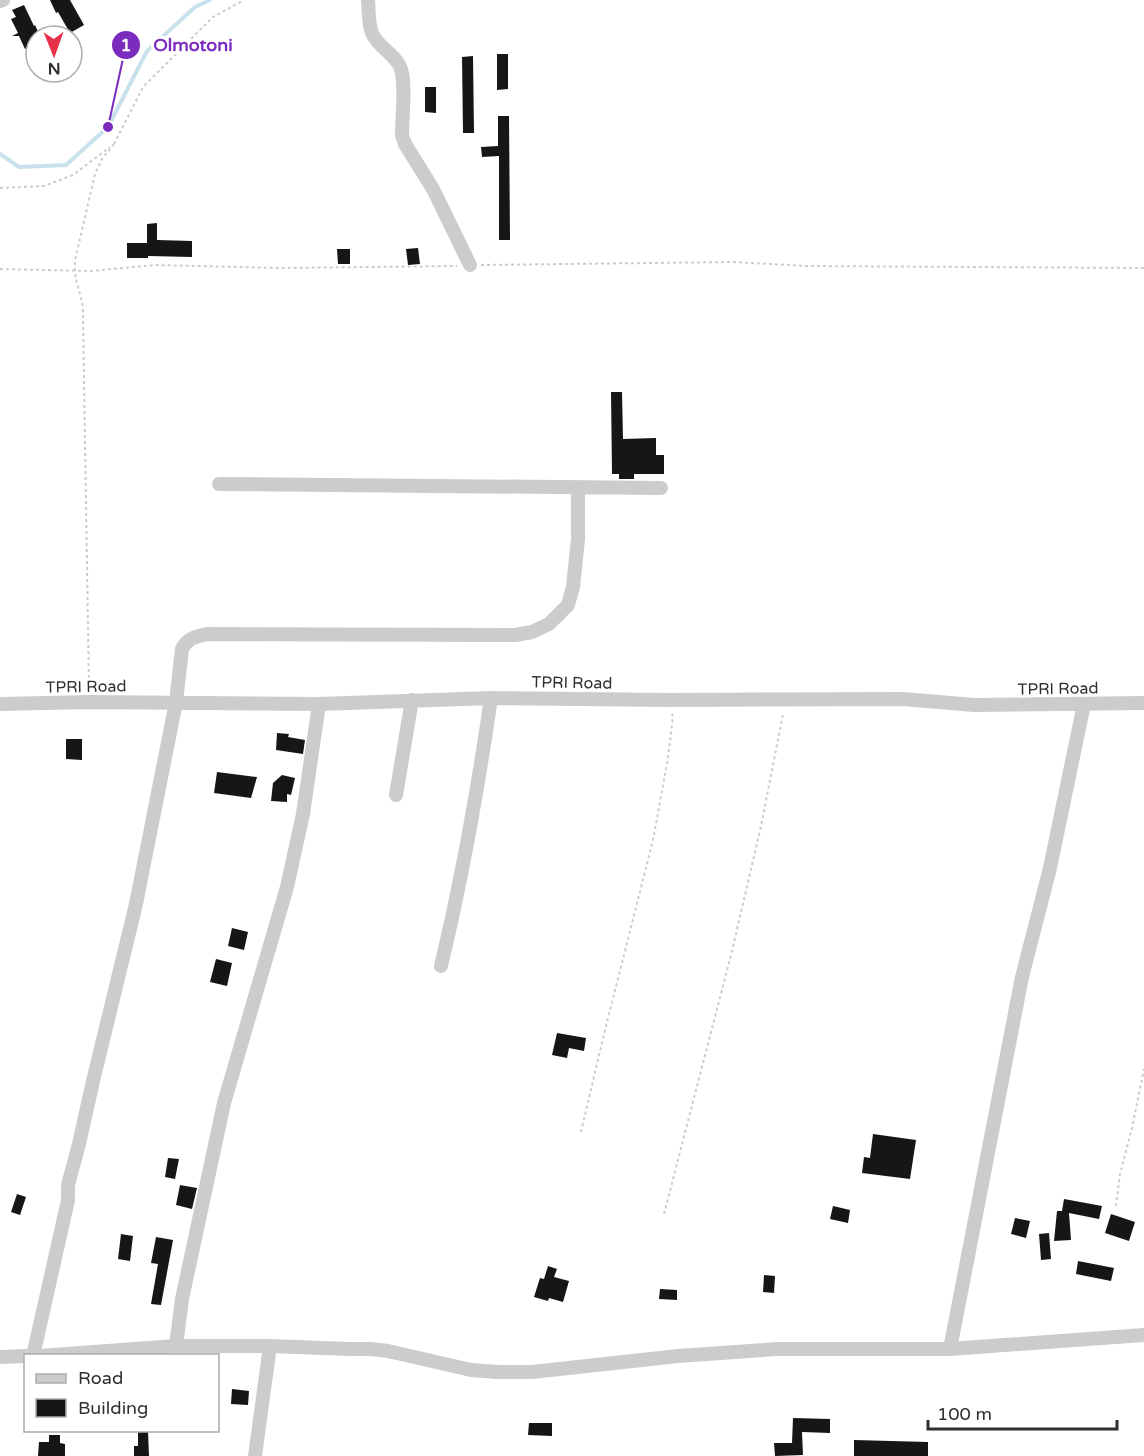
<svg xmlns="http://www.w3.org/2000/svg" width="1144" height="1456" viewBox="0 0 1144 1456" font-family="'Varela Round',sans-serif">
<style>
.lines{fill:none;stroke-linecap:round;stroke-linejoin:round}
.stream{stroke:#c9e1ec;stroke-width:4}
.building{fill:#161616}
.path{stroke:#ccc;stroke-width:2;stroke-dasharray:3 3;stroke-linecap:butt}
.minor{stroke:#ccc;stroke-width:14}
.labels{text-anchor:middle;stroke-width:6;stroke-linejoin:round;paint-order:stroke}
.street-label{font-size:16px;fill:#2f2f2f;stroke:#fff}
.leader{fill:none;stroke:#7b2cbf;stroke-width:2}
.callout-dot{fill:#7b2cbf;stroke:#fff;stroke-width:2}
.mark-label{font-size:18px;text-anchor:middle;font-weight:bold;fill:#fff}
.callout-label{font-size:18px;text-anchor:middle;font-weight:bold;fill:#7b2cbf;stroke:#fff;stroke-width:6;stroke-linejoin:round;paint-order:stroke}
</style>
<rect width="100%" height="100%" fill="#fff"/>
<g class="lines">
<path class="stream" d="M0,154l19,13 47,-2 42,-38 39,-76 48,-44 15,-7"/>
</g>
<path class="building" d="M50,0h20l14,25 -14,8 -12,-21 -2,1z
M24,5l10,21 1,-1 5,11h-4v7l-11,6 -6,-13h-7l6,-3 -7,-14 5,-2 -4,-7z
M497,54h11v35l-11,1z
M473,56l1,77h-11l-1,-76z
M425,87h11v26l-11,-1z
M498,116h11l1,124h-11v-84l-17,1 -1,-10 17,-1z
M157,223v17l35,1v16l-44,-1v2h-21v-15h20v-19z
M418,248l2,16 -12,1 -2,-16z
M337,249h13v15h-12z
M611,392h11l1,47 33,-1v17h8v19h-30v5h-15v-5h-7z
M277,733l12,1 -1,3 17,3 -2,14 -27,-4z
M66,739h16v21l-16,-1z
M217,772l40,5 -6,21 -37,-5z
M282,775l13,3 -4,17 -4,-1v8l-16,-1 2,-18z
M232,928l16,4 -4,18 -16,-4z
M216,959l16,4 -5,23 -17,-4z
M557,1033l29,5 -2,13 -15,-3 -2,10 -15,-3z
M873,1134l43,6 -6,39 -48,-6 2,-16 6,1z
M168,1158l11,1 -4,20 -10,-2z
M180,1185l17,3 -5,21 -16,-4z
M17,1194l9,3 -6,18 -9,-3z
M1064,1199l38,7 -3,13 -30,-6 2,27 -17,1 3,-30h5z
M833,1206l17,4 -2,13 -18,-4z
M1111,1214l24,8 -6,19 -24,-8z
M1015,1218l15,3 -4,17 -15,-4z
M1049,1233l2,26 -10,1 -2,-26z
M121,1234l12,2 -3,25 -12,-2z
M156,1237l17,3 -12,65 -10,-1 7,-40 -7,-1z
M1078,1261l36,7 -3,13 -35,-7z
M548,1266l9,3 -3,8 15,4 -6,21 -14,-4 -1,3 -14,-4 6,-19 4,1z
M764,1275l11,1 -1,17 -11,-1z
M660,1289l17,1v10l-18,-1z
M232,1389l17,2 -1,14 -17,-1z
M793,1418l37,1v14l-28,-1 1,23 -28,1 -1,-13h18z
M529,1423h23v13l-24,-1z
M138,1431h10l1,25h-15v-10h4z
M49,1435h11v8l5,1v12h-27l1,-14h10z
M854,1440l74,2v14h-74z"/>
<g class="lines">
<path class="path" d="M114,144l29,-57 70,-70 31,-17
M0,188l44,-2 29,-11 37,-28
M481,265l251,-3 75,4 337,2
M0,269l90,2 65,-6 126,3 176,-2
M89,690l-6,-373c0,-6 0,-13 -2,-19 -4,-16 -7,-21 -6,-38l20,-86 7,-15 12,-15
M581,1132l23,-98 49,-194 15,-82 5,-41 -2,-6
M1116,1206l4,-32 12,-46 12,-59
M664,1214l68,-263 29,-125 22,-112"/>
<path class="minor" d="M368,0c1,10 0,23 4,33 6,15 24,21 29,36 5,15 1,49 1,66l3,9 28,45 37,76
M0,1l3,-1
M219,484l442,4
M0,704l89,-2 230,2 172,-6 178,2 234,-1 71,6 170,-2
M396,795l16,-95
M441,966c21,-88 37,-178 50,-268
M176,1346l6,-47 42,-196 63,-216 16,-73 16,-110
M950,1349l72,-372 28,-109 34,-164
M33,1356l35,-156v-15l11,-41 14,-63 43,-177 40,-202 6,-53c6,-12 14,-12 25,-15l308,1 17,-3 17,-8 19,-19 5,-18 5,-48v-52
M39,1356l137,-10h94l79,3h21l18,2 83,19 26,2h35l146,-16 99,-7h173l194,-14
M0,1357l26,-1
M255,1456l15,-110"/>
</g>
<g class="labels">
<g class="street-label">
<text transform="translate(572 682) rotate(1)" y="6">TPRI Road</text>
<text transform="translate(86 686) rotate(-1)" y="6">TPRI Road</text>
<text transform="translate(1058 688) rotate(-1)" y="6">TPRI Road</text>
</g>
</g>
<path class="leader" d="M108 127L126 45"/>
<g class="callout-dot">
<circle cx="108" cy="127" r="6"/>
<circle cx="126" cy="45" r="15"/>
</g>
<g class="mark-label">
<text x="126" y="51">1</text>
</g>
<g class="callout-label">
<text x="193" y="51">Olmotoni</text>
</g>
<rect x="24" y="1354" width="195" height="78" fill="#ffffff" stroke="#acacac" stroke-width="1.5"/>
<rect x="36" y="1374" width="30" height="9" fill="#cccccc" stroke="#acacac" stroke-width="1.5"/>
<text x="78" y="1384" font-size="18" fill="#2f2f2f">Road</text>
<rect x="36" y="1399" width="30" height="18" fill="#161616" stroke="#acacac" stroke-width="1.5"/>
<text x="78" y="1414" font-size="18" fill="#2f2f2f">Building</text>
<g transform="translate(54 54) rotate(179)"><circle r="28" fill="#ffffff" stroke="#acacac" stroke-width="1.5"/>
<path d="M0-4.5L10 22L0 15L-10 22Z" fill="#e73049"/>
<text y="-9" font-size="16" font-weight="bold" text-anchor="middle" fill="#2f2f2f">N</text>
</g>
<path d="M928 1420v9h189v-9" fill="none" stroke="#2f2f2f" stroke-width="3"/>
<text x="937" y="1420" font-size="18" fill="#2f2f2f" stroke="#ffffff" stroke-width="4.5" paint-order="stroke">100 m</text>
</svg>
